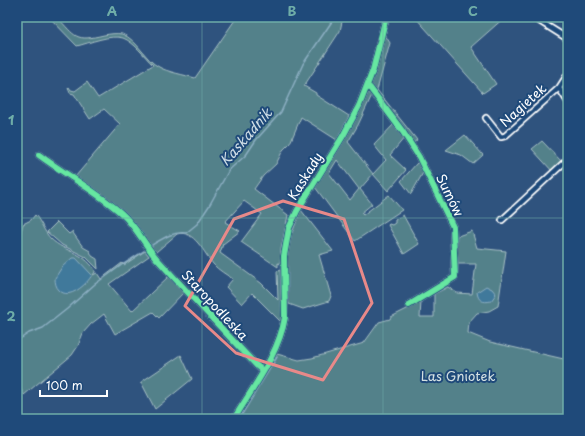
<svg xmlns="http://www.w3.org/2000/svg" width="585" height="436" viewBox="0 0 585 436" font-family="'Playpen Sans',sans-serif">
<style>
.green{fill:#52818a;stroke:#a8c0c4;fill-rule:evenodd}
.water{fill:#41799b;stroke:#8dafc3}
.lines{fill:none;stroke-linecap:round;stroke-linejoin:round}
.stream{stroke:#8dafc3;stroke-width:1.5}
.minor-casing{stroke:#fff;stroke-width:8}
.minor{stroke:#1f4a7a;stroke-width:4.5}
.cycleway-casing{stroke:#1f4a7a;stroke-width:8}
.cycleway{stroke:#66e7a1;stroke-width:6}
.marked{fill:none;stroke:#e88989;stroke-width:3;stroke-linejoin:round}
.grid{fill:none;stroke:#6fada8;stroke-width:1;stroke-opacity:0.55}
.labels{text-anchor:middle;stroke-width:4;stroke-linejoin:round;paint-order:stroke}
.street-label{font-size:13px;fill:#fff;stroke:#1f4a7a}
.park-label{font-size:13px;fill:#d4e0e2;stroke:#1f4a7a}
.water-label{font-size:14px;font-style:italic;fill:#d0dee6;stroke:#1f4a7a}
.neatline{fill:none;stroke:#6fada8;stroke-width:1.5}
.grid-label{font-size:13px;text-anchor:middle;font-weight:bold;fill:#6fada8}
</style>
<rect width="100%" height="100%" fill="#2f537e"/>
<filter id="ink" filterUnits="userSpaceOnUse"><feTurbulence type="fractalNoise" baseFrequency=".025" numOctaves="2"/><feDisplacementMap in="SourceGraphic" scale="8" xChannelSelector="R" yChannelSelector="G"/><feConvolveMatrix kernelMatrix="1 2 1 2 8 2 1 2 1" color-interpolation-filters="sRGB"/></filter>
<g filter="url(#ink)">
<path class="green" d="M49,17h8c19,20 18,25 47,18 5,-1 13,-2 18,-1 16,6 23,26 37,33 8,5 26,8 36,11l42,-61h106l-3,14 -36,55 12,7v2l33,21 -12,24 -36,-23 -11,26 -7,7 -7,14 -13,12 -9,13 34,26 -7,34 -1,15 -2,-1v4l-37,-25 21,-28 -18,-13 -19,21 15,9 -17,13 -3,9 41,30 17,17 -1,-29 3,-1 2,41 -1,11 -29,-29 -10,11 -16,-17 7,-8c-6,-4 -15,-9 -20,-15 -9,-11 -19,-35 -36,-30l-21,18 -29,-37 -38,-29 -14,-9 45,-53 -16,-15 -14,10 -16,-25 -4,-1 -2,-5 1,-1 2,3 4,1 12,-9 11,16 55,-33c-9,-9 -19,-23 -30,-27 -12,-4 -34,5 -46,8z
M388,17h2l-5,18 5,8 -13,47 40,50 -4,3 -42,-56 -1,-3 9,-30z
M415,17h90l-34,30 25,37 -13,9z
M369,91l3,4 -14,30 -10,17 25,32 13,-14 -12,-15 21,-22 10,14 -15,18 16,15 -18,21 -15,-17 -13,15 12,15 -11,9 2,2 26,-20 13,15 -47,31 -40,-54 3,-7 35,-56zM337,160l22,29 -9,11 -21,-27z
M465,135l18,20 -10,9 -12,-9 -15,-5z
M542,141l20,21 -9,10 -21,-23z
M417,163h3l4,8 -13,23 -10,-13z
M301,210l32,41 -14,4 12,41 -2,5 -26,8 -14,-5 -1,-7h-1l-1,-37 3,-26 3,-1z
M35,215c6,6 9,17 16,24 15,14 31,12 44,31v2l-2,3 4,-2 4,6 21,-16 2,2 21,-14 4,5 -40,28 23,27 37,-35 15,16 -25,26 -6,-6 -38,22 -11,-20 -13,10 -8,9 -5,13 -6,9 -48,40 -7,-14v-134l6,-23 8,-4z
M403,215l16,29 -15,10 -16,-29 1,-1 3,1 3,-2v-3z
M57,222l12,12 4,-3v2l10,14 7,4 2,5 5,3 1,10 -12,-12 -24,-12 -15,-13z
M472,231l5,17 29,3 -8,55 -9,5 -12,2 -8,9 -1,11 22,9 78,18v59h-331l40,-65 22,6 13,-2 52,-15 15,-21 11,-3 1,-2 30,-15 -1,15h14v-23l14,-7 9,6 15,1 4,-30h-19l-2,-27z
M181,355l11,24 -37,30 -14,-27z"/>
<path class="water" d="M72,258h4l16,17c-5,9 -23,26 -33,15 -3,-3 -4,-7 -4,-12l7,-11z
M486,286l6,3 4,5 -5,7c-8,2 -13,0 -14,-9z"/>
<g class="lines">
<path class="stream" d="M152,245c10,-6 21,-14 34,-12l11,-9 12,-18 20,-36 17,-15 10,-15 25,-28 22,-48 32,-47
M124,264l20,-13
M104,278l19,-14
M17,341l12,-8 14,-5 24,-19 28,-25 7,-5
M239,419l38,-62"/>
<g class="minor-casing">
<path id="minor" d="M533,17l35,22
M568,74l-9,14 9,14
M367,86l3,2 33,44 16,25 34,70 2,50 -46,28
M486,118l15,19 4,-1 54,-48
M39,155c27,20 57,36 82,58 15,13 23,31 36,46 33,36 66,71 100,107l6,5
M502,220l66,-61
M234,419c19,-32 45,-65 51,-102l-1,-61 5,-28 8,-17 46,-75 16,-30 14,-36 13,-53"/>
</g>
<use href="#minor" class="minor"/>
<g class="cycleway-casing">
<path id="cycleway" d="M367,86l3,2 33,44 16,25 34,70 2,50 -46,28
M39,155c27,20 57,36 82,58 15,13 23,31 36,46 33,36 66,71 100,107l6,5
M234,419c19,-32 45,-65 51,-102l-1,-61 5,-28 8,-17 46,-75 16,-30 14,-36 13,-53"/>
</g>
<use href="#cycleway" class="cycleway"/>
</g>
</g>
<path class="marked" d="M283,201l61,18 28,84 -49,77 -87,-27 -51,-47 49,-87z"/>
<path class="grid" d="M202,17v402M383,17v402M17,218h551"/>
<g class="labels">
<g class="street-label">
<text transform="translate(523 105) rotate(-42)" y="5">Nagietek</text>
<text transform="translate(305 176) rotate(-58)" y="5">Kaskady</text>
<text transform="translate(450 195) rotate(64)" y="5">Sumów</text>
<text transform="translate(215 305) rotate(47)" y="5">Staropodleska</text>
</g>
<g class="park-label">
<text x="458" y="381">Las Gniotek</text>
</g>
<g class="water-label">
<text transform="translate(246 137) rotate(-49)" y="5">Kaskadnik</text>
</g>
</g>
<rect width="585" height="436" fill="none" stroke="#1f4a7a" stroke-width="44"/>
<path d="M40 390v6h67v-6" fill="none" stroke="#ffffff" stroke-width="2"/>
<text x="46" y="390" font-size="12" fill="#ffffff" stroke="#1f4a7a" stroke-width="3" paint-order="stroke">100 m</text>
<rect x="22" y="22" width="541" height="392" class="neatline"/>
<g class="grid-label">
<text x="112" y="16">A</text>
<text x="292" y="16">B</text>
<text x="473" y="16">C</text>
<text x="11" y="125">1</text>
<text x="11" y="321">2</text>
</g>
</svg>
